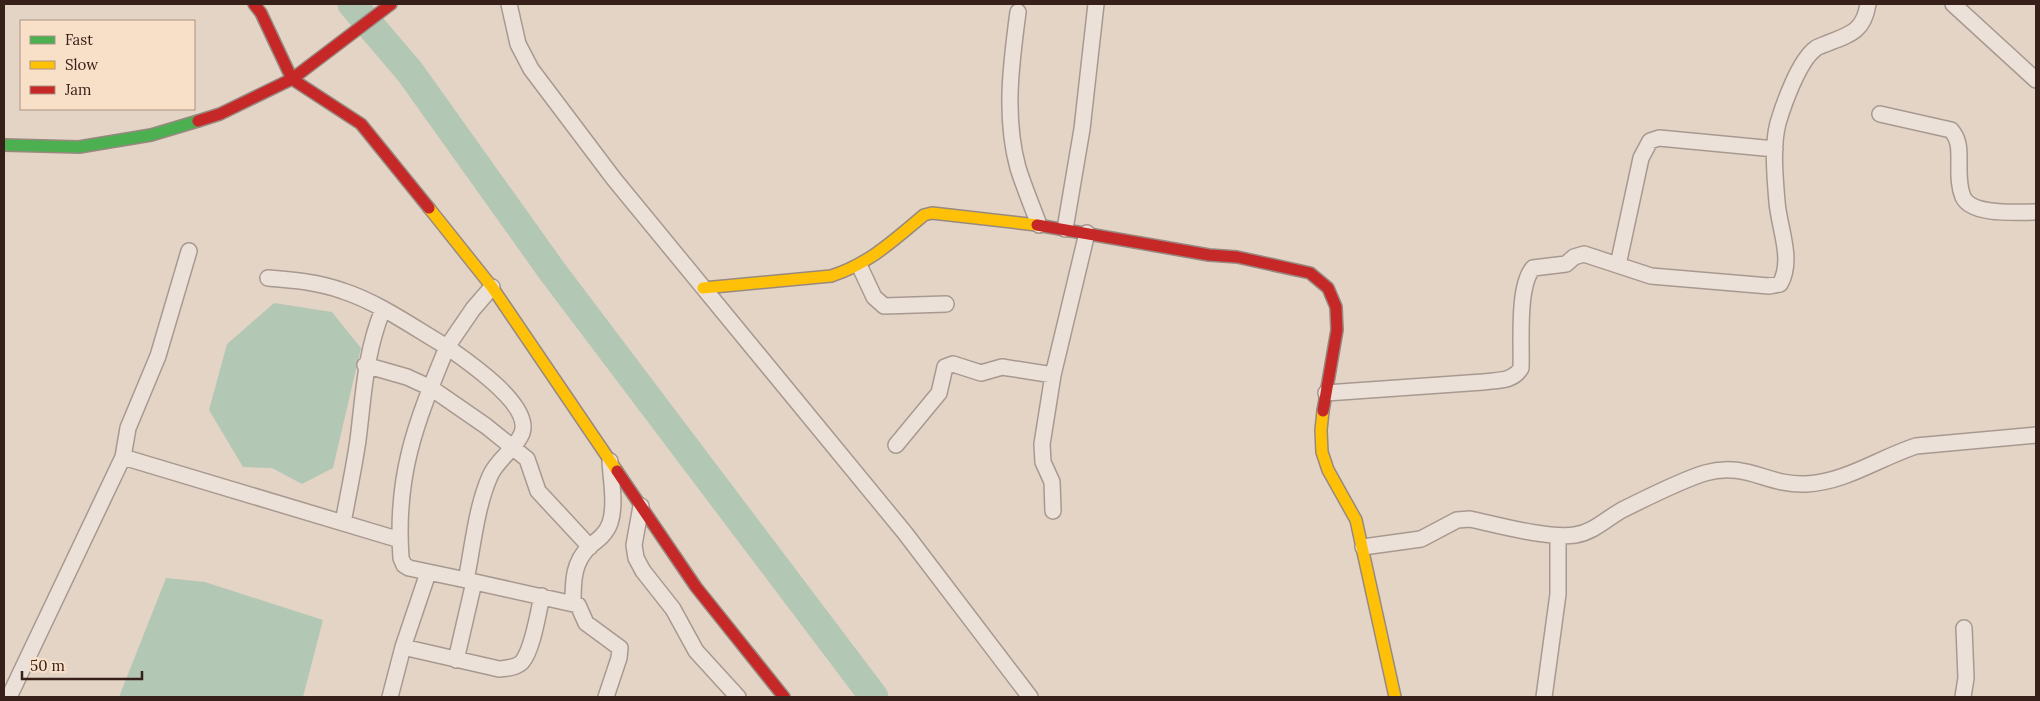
<svg xmlns="http://www.w3.org/2000/svg" width="2040" height="701" viewBox="0 0 2040 701" font-family="Lora,serif">
<style>
.water{fill:#b3c7b5}
.lines{fill:none;stroke-linecap:round;stroke-linejoin:round}
.river{stroke:#b3c7b5;stroke-width:29}
.street-casing{stroke:#a89990;stroke-width:18}
.fast-casing{stroke:#988980;stroke-width:14}
.slow-casing{stroke:#988980;stroke-width:14}
.jam-casing{stroke:#988980;stroke-width:14}
.street{stroke:#ebe1d9;stroke-width:15}
.fast{stroke:#4caf50;stroke-width:11}
.slow{stroke:#ffc107;stroke-width:11}
.jam{stroke:#c62828;stroke-width:11}
</style>
<rect width="100%" height="100%" fill="#e4d4c5"/>
<path class="water" d="M274,303l58,9 29,36 -28,120 -31,16 -30,-16 -29,-1 -34,-57 18,-66z
M166,578l39,4 118,38 -20,77h-184z"/>
<g class="lines">
<path class="river" d="M352,4l58,68 142,199 322,426"/>
<g class="street-casing">
<path id="street" d="M509,4l9,40 13,25 83,110 291,354 125,164
M1953,4l83,76
M1018,12c-7,52 -14,105 0,156 6,19 14,38 21,57
M1880,114l71,16c8,9 8,18 8,29 0,13 -1,26 4,38 9,19 55,15 73,15
M1065,229l17,-100 14,-125
M1618,265l23,-107 9,-17 9,-3 116,11
M860,267l14,30 10,9 62,-2
M268,278c26,2 50,4 75,13 37,12 71,37 104,56 -31,76 -52,127 -46,211l3,7 5,3 57,12c7,-34 10,-72 24,-104 7,-17 26,-27 32,-43 10,-28 -55,-72 -75,-86l26,-38 19,-22
M365,365l42,12 24,11 55,38 41,33 11,32 52,56
M1326,393l157,-11c14,-2 30,0 38,-14 1,-25 -4,-81 12,-100l33,-4 8,-7 10,-3 67,22 118,10 11,-2c14,-24 -1,-56 -3,-82 -2,-24 -5,-56 1,-79 6,-20 21,-62 37,-74 3,-3 9,-4 13,-6 24,-9 36,-13 40,-39
M896,445l43,-52 6,-26 8,-3 28,9 21,-6 51,8
M123,457l277,83
M641,506l-7,39 2,13 7,13 30,38 23,42 42,46
M1053,511l-1,-29 -9,-20 -1,-18 11,-69 34,-142
M343,523c5,-28 11,-55 15,-83 6,-48 7,-86 25,-131
M1363,547l58,-8 36,-19 13,-1c28,6 78,20 105,16 19,-3 31,-16 47,-25 22,-11 60,-30 83,-37 41,-12 63,13 101,11 40,-2 73,-26 110,-38l120,-11
M466,580l112,25 8,18 34,25 -1,10 -13,39
M573,603c0,-22 0,-41 17,-57 9,-7 16,-12 20,-23 6,-18 1,-43 0,-62
M403,647l96,22c8,-1 17,-1 23,-7 11,-13 16,-49 20,-66
M456,660l18,-78
M9,697l114,-240 5,-29 30,-72 31,-105
M390,697l13,-50 25,-74
M1544,697l14,-103v-58
M1963,697l3,-19 -2,-50"/>
</g>
<g class="fast-casing">
<path id="fast" d="M4,145l75,2 72,-12 47,-14"/>
</g>
<g class="slow-casing">
<path id="slow" d="M429,208l63,79 125,184
M703,288l128,-12c38,-12 63,-36 93,-61l8,-2 105,12
M1323,411l-2,19 1,22 6,18 28,50 39,177"/>
</g>
<g class="jam-casing">
<path id="jam" d="M254,4l7,9 31,66 69,45 68,84
M198,121l22,-7 72,-35 99,-75
M1037,225l172,30 28,2 73,16 18,15 8,19 1,23 -14,81
M617,471l79,116 88,110"/>
</g>
<use href="#street" class="street"/>
<use href="#fast" class="fast"/>
<use href="#slow" class="slow"/>
<use href="#jam" class="jam"/>
</g>
<rect width="2040" height="701" fill="none" stroke="#362019" stroke-width="10"/>
<rect x="20" y="20" width="175" height="90" fill="#f8dfc8" stroke="#aa9382"/>
<rect x="30" y="36" width="25" height="8" fill="#4caf50" stroke="#aa9382"/>
<text x="65" y="45" font-size="15" fill="#362019">Fast</text>
<rect x="30" y="61" width="25" height="8" fill="#ffc107" stroke="#aa9382"/>
<text x="65" y="70" font-size="15" fill="#362019">Slow</text>
<rect x="30" y="86" width="25" height="8" fill="#c62828" stroke="#aa9382"/>
<text x="65" y="95" font-size="15" fill="#362019">Jam</text>
<path d="M22 671v8h120v-8" fill="none" stroke="#362019" stroke-width="2.5"/>
<text x="30" y="671" font-size="15" fill="#362019" stroke="#f8dfc8" stroke-width="4" paint-order="stroke">50 m</text>
</svg>
